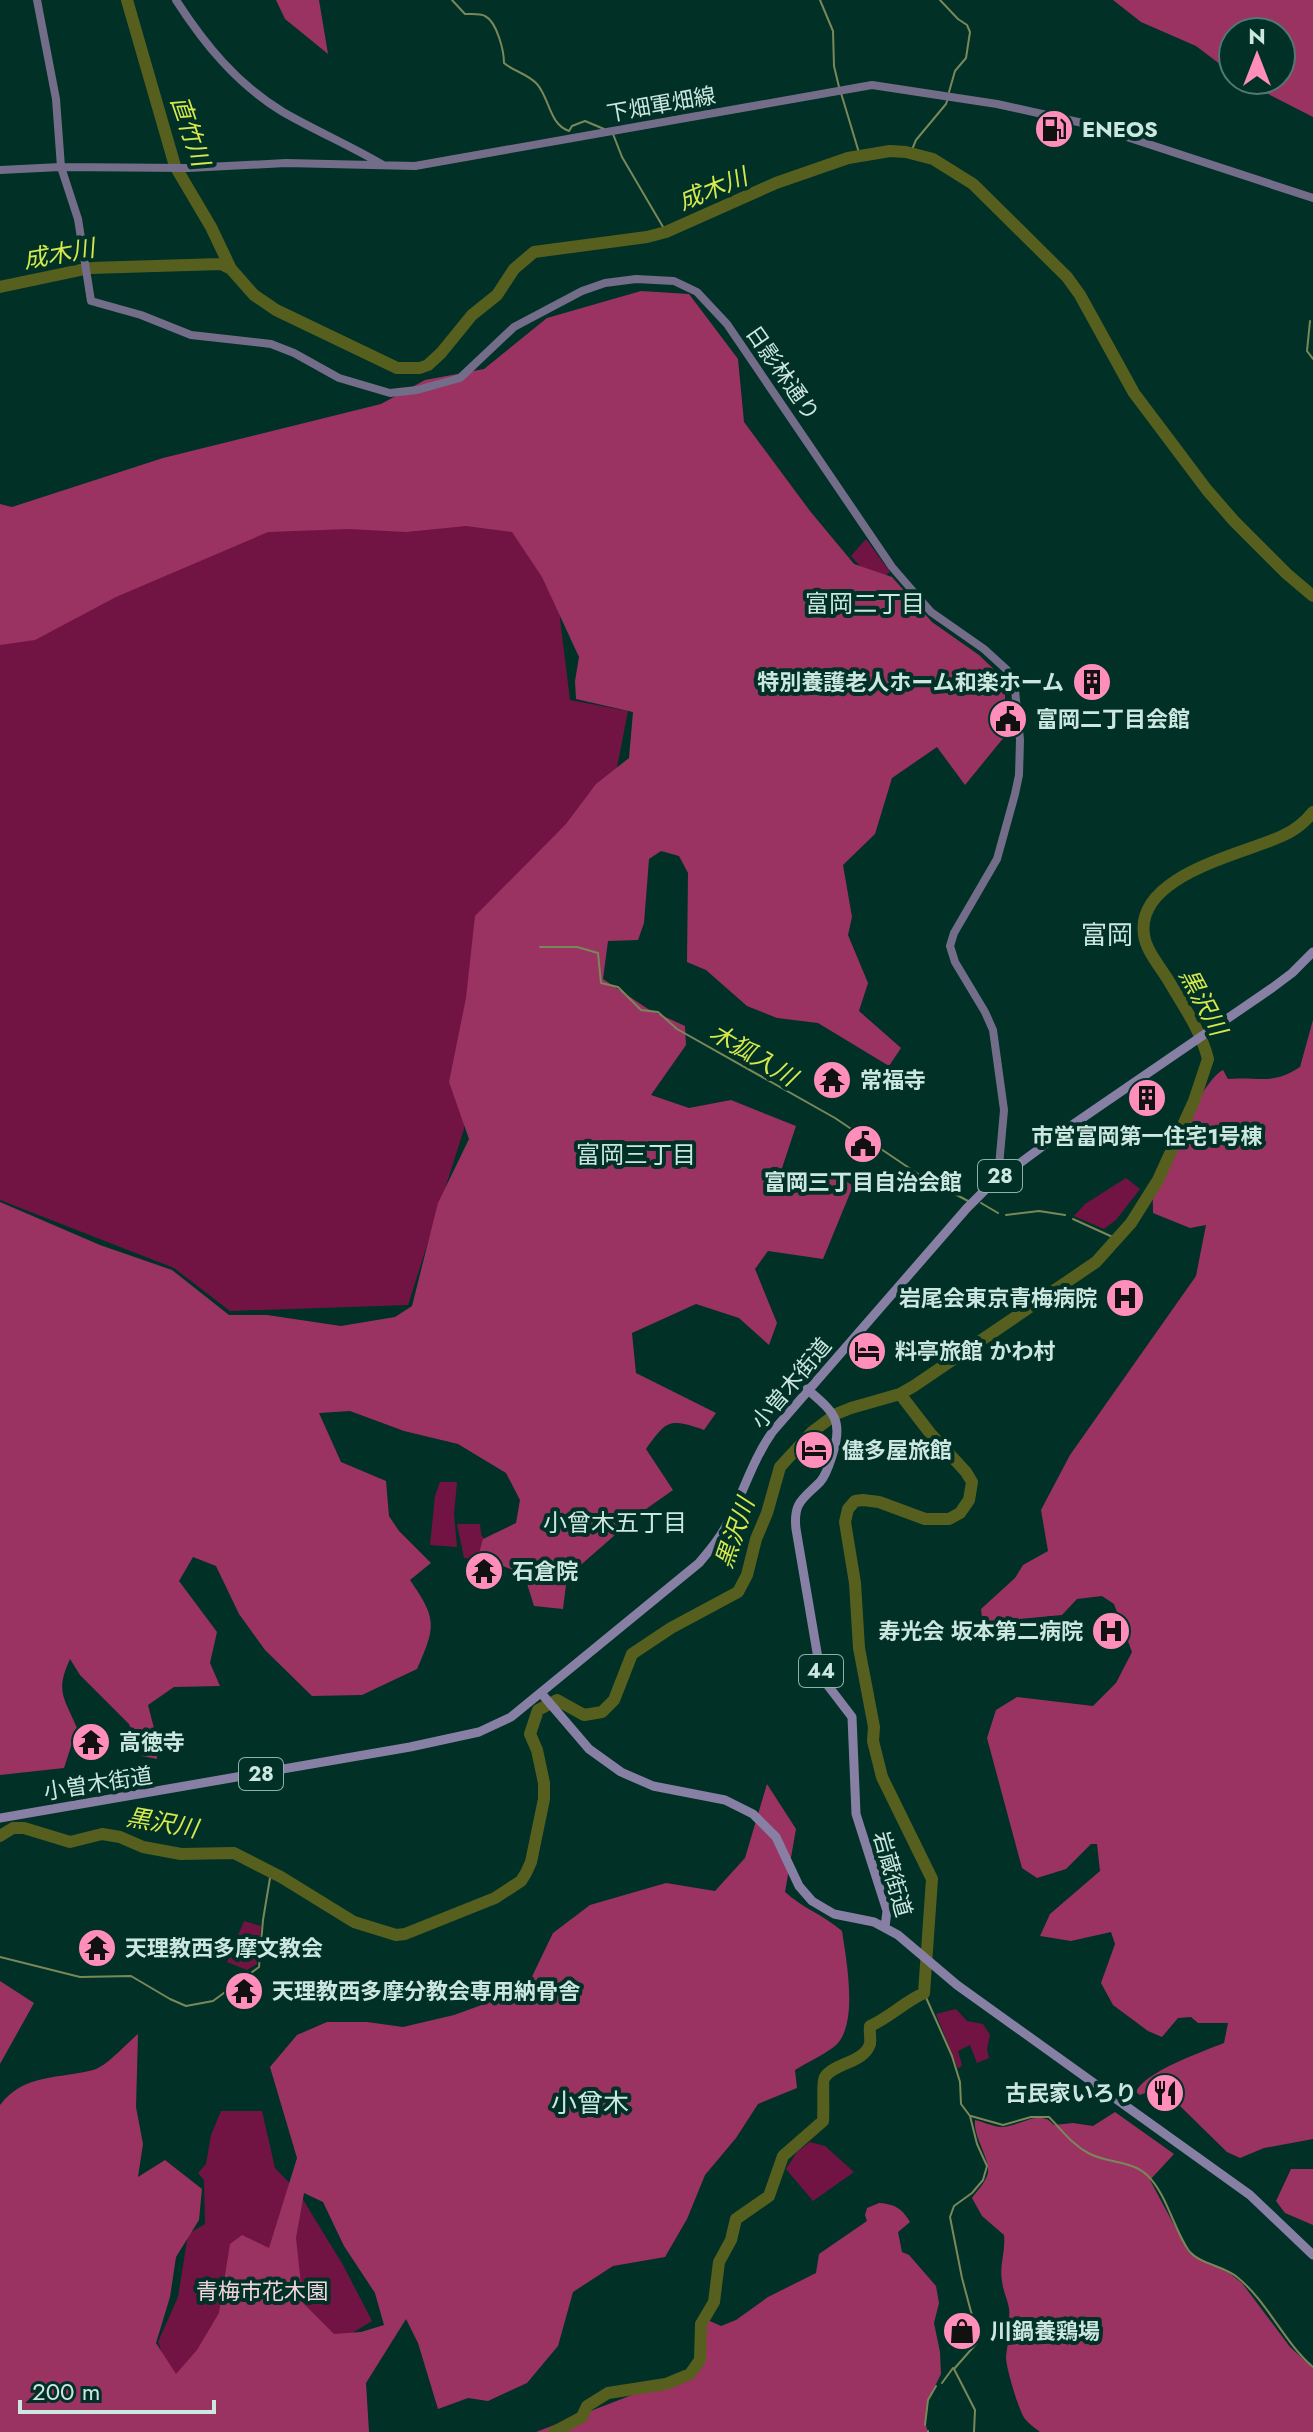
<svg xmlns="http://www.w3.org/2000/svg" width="1313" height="2432" font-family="Jost,'Noto Sans JP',sans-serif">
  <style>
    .green { fill: #721443 }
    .forest { fill: #9b3362; fill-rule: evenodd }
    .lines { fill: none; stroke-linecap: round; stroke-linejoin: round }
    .stream { stroke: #7a8859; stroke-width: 2 }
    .river { stroke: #575f1f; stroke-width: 12 }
    .secondary { stroke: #746d89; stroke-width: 8 }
    .primary { stroke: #8880a4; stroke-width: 9 }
    .labels { text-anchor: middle; stroke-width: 8; stroke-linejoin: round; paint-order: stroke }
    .shield { fill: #013027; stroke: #8eb0a8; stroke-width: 2 }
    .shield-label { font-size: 20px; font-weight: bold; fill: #cbe7df }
    .street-label { font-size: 22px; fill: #cbe7df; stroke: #013027 }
    .poi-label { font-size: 22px; font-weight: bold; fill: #cbe7df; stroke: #013027; text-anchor: start }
    .park-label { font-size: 22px; fill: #f1d4dd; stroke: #013027 }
    .water-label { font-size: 24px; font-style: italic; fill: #d5e84c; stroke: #013027 }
    .neighbourhood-label { font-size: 24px; fill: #cbe7df; stroke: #013027 }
    .quarter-label { font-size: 26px; fill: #cbe7df; stroke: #013027 }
  </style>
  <rect width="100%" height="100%" fill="#013027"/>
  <path class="green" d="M 277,505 L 504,521 L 556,586 L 570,700 L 628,711 L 614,783 L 474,933 L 464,1129 L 408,1305 L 230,1311 L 174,1268 L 0,1200 L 0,621 Z
    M 866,539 L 890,572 L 875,583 L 851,556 Z
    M 1126,1178 L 1140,1189 L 1116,1220 L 1104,1229 L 1074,1216 L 1085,1204 Z
    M 440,1482 L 457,1482 L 454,1514 L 457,1547 L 430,1545 L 435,1496 Z
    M 457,1524 L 480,1524 L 481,1534 L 491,1552 L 473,1559 L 464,1558 Z
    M 244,1921 L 261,1926 L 257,1964 L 247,1970 L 227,1962 Z
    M 956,2009 L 967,2021 L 983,2024 L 990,2035 L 987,2049 L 989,2058 L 977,2063 L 970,2045 L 958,2051 L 962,2065 L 958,2069 L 936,2014 Z
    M 221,2111 L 262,2111 L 275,2168 L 299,2193 L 343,2265 L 372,2321 L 272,2381 L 170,2376 L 158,2342 L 178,2297 L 188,2234 L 205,2224 L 204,2180 L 198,2173 L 206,2164 L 211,2135 Z
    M 810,2142 L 825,2146 L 854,2172 L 813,2201 L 786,2169 L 797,2152 Z"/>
  <path class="forest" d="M 276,0 L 319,0 L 328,54 L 285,19 Z
    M 1113,0 L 1313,0 L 1313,117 L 1241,80 L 1281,80 L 1281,32 L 1233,32 L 1233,74 L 1196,46 L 1141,22 Z
    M 641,291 L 689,294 L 738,359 L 744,422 L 810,511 L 854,564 L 892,577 L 932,622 L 979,655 L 1005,680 L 1005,736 L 965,785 L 937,747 L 892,778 L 875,834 L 843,865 L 852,917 L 848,935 L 868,983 L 859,1011 L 901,1048 L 889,1066 L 818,1023 L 777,1018 L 747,1006 L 706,970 L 687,962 L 688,873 L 679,856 L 661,851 L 649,859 L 644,923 L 638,940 L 608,941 L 603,979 L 648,1009 L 685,1026 L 686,1045 L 651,1095 L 689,1108 L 731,1100 L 796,1126 L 780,1174 L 804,1196 L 831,1170 L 853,1186 L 823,1259 L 768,1251 L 755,1269 L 777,1323 L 769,1345 L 739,1318 L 696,1304 L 632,1333 L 636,1373 L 716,1413 L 704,1430 C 669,1418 667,1420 646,1449 L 673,1490 L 639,1514 L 567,1577 L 563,1609 L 534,1606 L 524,1574 L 478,1557 L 483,1539 L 516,1523 L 520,1500 L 506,1473 L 458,1444 L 404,1431 L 350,1411 L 319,1413 L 341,1462 L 386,1481 L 389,1516 L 399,1531 L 431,1563 L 410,1580 C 437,1619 436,1626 417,1669 L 362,1695 L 312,1696 L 265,1650 L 239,1614 L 216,1566 L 193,1557 L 179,1581 L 217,1632 L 210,1663 L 220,1686 L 174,1687 L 148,1705 L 156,1736 L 157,1759 L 142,1756 L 129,1724 L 80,1675 L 70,1659 C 55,1692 64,1697 77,1728 L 64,1768 L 0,1775 L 0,1202 L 100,1245 L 172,1270 L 229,1315 L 267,1315 L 341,1326 L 395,1317 L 412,1306 L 438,1203 L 469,1139 L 449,1082 L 466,998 L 475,916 L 566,824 L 596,784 L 629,758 L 633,712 L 576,699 L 575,681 L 579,657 L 542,577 L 512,532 L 466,526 L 406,532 L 349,529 L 268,532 L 116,597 L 35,640 L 0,645 L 0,504 L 12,507 L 163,458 L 381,404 L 425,380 L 484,369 L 547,318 Z
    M 1313,1020 L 1313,2139 L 1264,2148 L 1240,2158 L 1227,2152 L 1180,2106 L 1173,2082 L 1140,2095 L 1136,2092 C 1144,2072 1204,2051 1224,2043 L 1228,2023 L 1198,2023 L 1191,2017 L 1178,2018 L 1162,2037 L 1148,2031 L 1113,2005 L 1101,1983 L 1115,1944 L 1111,1932 L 1071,1941 L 1040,1936 L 1050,1914 L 1100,1871 L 1097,1844 L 1091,1844 L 1066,1869 L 1037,1878 L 1022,1868 L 987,1738 L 996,1710 L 1017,1697 L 1093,1706 L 1116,1683 L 1132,1652 L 1114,1604 L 1102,1596 L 1077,1599 L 1062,1615 L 1019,1619 L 1012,1638 L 984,1635 L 981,1609 L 1015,1578 L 1023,1565 L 1048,1551 L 1041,1510 L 1070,1455 L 1196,1276 L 1206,1225 L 1190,1228 L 1153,1213 C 1153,1205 1152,1196 1155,1188 C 1162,1166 1204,1078 1223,1070 L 1228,1079 C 1259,1076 1271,1086 1300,1067 Z
    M 767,1784 L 796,1829 L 785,1892 C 802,1908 824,1915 842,1931 C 846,1958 858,2020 838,2043 C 830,2052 806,2063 795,2070 L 797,2088 L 758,2104 L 736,2138 L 705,2175 L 687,2219 L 665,2257 L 613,2266 L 573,2292 L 558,2346 L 527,2383 L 488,2401 L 468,2398 L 438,2409 L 418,2343 L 406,2319 L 366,2383 L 369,2432 L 0,2432 L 0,2105 C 24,2073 60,2079 93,2070 C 106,2067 127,2043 138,2034 L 136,2107 L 143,2144 L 138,2177 L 165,2160 L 202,2189 L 199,2220 L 176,2257 L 170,2297 L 156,2343 L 176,2374 L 197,2350 L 219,2313 L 230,2244 L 242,2235 L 269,2248 L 297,2158 L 270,2067 L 297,2035 L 327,2022 L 367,2022 L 403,2027 L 454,2015 L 526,1989 L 553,1933 L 590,1905 L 666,1883 L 715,1891 L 745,1858 ZM 304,2193 L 323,2202 L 344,2246 L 375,2293 L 384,2325 L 361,2332 L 334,2334 L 303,2303 L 296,2238 Z
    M 0,1981 L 34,2003 L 0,2064 Z
    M 1115,2112 L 1174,2154 L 1150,2180 L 1189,2253 L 1229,2273 L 1242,2283 L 1290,2347 L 1313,2368 L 1313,2432 L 1040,2432 C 1035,2428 1029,2424 1025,2419 C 1019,2411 1006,2368 1006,2357 C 1007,2345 1011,2336 1005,2326 C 1016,2311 1003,2296 1002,2281 C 999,2265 1006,2251 1004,2235 L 982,2216 L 972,2198 C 977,2191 984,2184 987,2176 C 993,2162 973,2138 975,2120 C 983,2122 992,2126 1000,2127 C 1019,2128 1039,2107 1054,2125 L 1073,2123 L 1093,2126 Z
    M 1291,2169 L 1313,2169 L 1313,2225 L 1285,2213 L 1276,2201 Z
    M 879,2203 C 894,2204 902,2208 910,2222 L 898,2232 L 902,2252 L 909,2255 L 936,2286 L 939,2303 L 934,2323 L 940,2352 L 941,2374 L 928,2400 L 925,2422 L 928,2432 L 536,2432 L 645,2390 L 687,2380 L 697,2373 L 702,2361 L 705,2322 L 710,2321 L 721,2326 L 736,2320 L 768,2297 L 816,2273 L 819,2254 L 867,2221 L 865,2215 L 867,2208 Z"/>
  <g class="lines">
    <path class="stream" d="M 452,0 L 465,14 C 471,14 480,13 485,16 C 497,22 504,51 504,63 C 513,71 528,74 537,84 C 550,99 549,124 569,131 L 572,126 L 585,121 L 604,129
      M 820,0 L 833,31 L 834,66 L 839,87
      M 940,0 L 958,19 L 967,25 L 970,32 L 966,58 L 955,71 L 949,92
      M 841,93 L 860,156
      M 613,134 L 622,157 L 666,232
      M 911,152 L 916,140 L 946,104 L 948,98
      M 1310,321 L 1307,351 L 1313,359
      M 540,947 L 577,947 L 598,953 L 601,983 L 618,987 L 641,1010 L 658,1012 L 677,1029 L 835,1118 L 924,1178 L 938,1180 L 942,1187 L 968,1201
      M 981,1203 L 998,1213
      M 1006,1215 L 1039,1211 L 1065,1215
      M 1073,1219 L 1117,1239
      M 0,1957 L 80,1977 L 131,1976 L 170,1999 L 186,2006 L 213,2001 L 259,1967 L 263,1920 L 271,1872
      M 924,1993 L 952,2056 L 960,2082 L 961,2104 L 970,2116 L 977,2144 L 987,2166 L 983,2180 L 972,2193 L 954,2206 L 950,2217 L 962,2278 L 978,2338 L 976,2344 L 954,2369 L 975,2410 L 974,2432
      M 971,2116 L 1003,2125 L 1031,2117 L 1049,2117 C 1062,2130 1072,2145 1090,2154 C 1108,2163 1132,2161 1147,2175 C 1167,2194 1173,2228 1189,2251 C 1200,2264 1224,2266 1237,2277 C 1267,2301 1283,2341 1313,2367
      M 942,2383 L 953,2368
      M 925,2425 L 928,2400 L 936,2386
      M 928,2431 L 928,2432"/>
    <path class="river" d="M 127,0 L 175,166 L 211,227 L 231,269
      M 0,287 L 90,268 L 221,264 L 231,269 L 254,295 L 276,310 L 397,368 L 420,368 L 428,365 L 441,353 L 472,315 L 497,295 L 514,269 L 534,252 L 647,237 L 666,232 L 776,183 L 848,158 L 890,151 L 906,152 L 933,159 L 973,184 L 1067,277 L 1080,295 L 1134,393 L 1207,490 L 1234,521 L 1287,574 L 1313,596
      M 0,1836 L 13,1828 L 24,1828 L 70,1842 L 102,1834 L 120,1837 L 143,1847 L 181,1854 L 234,1853 L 281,1877 L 354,1922 L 396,1935 L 405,1934 L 495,1898 L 521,1881 L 526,1873 L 531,1862 L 544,1799 L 544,1783 L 537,1750 L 530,1734 L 538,1710 L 557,1700 L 584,1715 L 602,1712 L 614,1700 L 632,1654 L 671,1628 L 738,1592 L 747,1575 L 756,1539 L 767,1513 L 780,1467 L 812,1432 L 836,1414 L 851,1408 L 900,1394 L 914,1386 L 1096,1262 L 1131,1223 L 1158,1180 L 1194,1101 L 1208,1059 C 1201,1030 1182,1004 1167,978 C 1158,964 1146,950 1144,935 C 1135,874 1246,854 1284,835 C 1295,830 1305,822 1313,812
      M 554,2432 L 582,2417 L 587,2406 L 608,2393 L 666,2384 L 690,2374 L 700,2360 L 701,2324 L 714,2302 L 719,2262 L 731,2240 L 736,2219 L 769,2196 L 783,2156 L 823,2121 C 824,2112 822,2080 825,2077 C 834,2063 864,2063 870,2044 C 871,2038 869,2031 870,2026 C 889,2018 904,2002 924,1993 L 932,1879 L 882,1777 L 873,1741 L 874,1727 L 859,1648 L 855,1583 L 845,1522 L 848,1509 L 855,1501 L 863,1500 L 879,1502 L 925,1519 L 949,1519 L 960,1513 L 969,1500 L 972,1482 L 966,1472 L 930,1433 L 900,1394"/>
    <path class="secondary" d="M 37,0 L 56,99 L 61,167 L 78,219 L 91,301 L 141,315 L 191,335 L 271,344 L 294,353 L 339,378 L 390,393 L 417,390 L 460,378 L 514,327 L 582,291 L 605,283 L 636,279 L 674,281 L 697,292 L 727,324 L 892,567 L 931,612 L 984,649 L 1007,670 L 1014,680 L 1020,740 L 1019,775 L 1015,794 L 997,859 L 954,933 L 950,946 L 955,962 L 985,1012 L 993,1030 L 1004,1110 L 999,1166 L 1003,1175
      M 176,0 C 205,45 237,84 283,112 C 316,131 351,146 383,165
      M 0,170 L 61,167 L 188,168 L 286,163 L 415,166 L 872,85 L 997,104 L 1087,124 L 1313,198"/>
    <path class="primary" d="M 807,1389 C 832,1411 844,1418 833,1453 C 830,1462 827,1474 820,1482 C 803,1499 793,1502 796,1529 L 820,1670 L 826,1683 L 852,1717 L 856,1814 L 887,1911 L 885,1927
      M 541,1693 L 589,1749 L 621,1772 L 653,1786 L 725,1800 L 753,1814 L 776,1837 L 799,1886 L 812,1901 L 834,1914 L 874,1922 L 898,1935 L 957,1985 L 1250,2195 L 1313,2255
      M 0,1818 L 410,1747 L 479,1732 L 511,1717 L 699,1563 C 710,1550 721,1537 728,1522 C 744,1491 753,1459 773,1431 L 967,1208 L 989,1186 L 1062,1132 L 1272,988 L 1292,973 L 1313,952"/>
  </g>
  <defs>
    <g id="fuel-disc" transform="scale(2)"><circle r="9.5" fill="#ff8eba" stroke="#013027"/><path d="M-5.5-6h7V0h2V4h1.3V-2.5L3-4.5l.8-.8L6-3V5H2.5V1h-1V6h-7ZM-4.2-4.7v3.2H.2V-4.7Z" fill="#111"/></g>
    <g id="building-disc" transform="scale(2)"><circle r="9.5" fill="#ff8eba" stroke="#013027"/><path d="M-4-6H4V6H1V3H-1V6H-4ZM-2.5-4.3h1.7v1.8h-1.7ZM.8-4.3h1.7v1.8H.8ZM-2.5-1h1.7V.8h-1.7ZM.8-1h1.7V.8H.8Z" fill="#111"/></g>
    <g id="civic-disc" transform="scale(2)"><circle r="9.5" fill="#ff8eba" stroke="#013027"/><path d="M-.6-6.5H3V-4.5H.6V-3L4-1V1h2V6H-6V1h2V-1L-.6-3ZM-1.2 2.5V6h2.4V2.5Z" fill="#111"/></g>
    <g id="temple-disc" transform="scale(2)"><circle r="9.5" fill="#ff8eba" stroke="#013027"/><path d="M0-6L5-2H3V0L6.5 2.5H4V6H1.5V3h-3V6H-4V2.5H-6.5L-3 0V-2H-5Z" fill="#111"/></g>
    <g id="hospital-disc" transform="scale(2)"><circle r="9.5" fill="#ff8eba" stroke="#013027"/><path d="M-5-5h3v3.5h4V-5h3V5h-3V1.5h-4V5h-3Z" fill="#111"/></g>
    <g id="hotel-disc" transform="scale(2)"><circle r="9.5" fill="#ff8eba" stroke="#013027"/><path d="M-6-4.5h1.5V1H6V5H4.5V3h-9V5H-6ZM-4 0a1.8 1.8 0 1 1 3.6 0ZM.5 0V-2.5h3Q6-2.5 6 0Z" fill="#111"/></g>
    <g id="restaurant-disc" transform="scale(2)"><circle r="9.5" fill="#ff8eba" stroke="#013027"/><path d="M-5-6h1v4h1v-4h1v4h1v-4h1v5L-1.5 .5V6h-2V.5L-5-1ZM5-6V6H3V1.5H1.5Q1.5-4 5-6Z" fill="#111"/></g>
    <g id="shop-disc" transform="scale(2)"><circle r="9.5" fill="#ff8eba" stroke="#013027"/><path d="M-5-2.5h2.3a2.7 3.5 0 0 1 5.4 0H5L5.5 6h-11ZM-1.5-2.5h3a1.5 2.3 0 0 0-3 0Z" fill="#111"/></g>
  </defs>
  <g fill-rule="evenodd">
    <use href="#fuel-disc" x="1054" y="129"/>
    <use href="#building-disc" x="1092" y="682"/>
    <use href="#civic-disc" x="1008" y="719"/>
    <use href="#temple-disc" x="832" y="1080"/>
    <use href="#building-disc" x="1147" y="1098"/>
    <use href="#civic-disc" x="863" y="1144"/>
    <use href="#hospital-disc" x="1125" y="1298"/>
    <use href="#hotel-disc" x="867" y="1351"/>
    <use href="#hotel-disc" x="814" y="1450"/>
    <use href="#temple-disc" x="484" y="1571"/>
    <use href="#hospital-disc" x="1111" y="1631"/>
    <use href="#temple-disc" x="91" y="1742"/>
    <use href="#temple-disc" x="97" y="1948"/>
    <use href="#temple-disc" x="244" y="1991"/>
    <use href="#restaurant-disc" x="1165" y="2093"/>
    <use href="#shop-disc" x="962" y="2331"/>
  </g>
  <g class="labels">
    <g class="shield">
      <rect x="978" y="1160" width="44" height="32" rx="6"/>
      <rect x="799" y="1655" width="44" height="32" rx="6"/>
      <rect x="239" y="1758" width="44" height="32" rx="6"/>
    </g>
    <g class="shield-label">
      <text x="1000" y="1183">28</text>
      <text x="821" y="1678">44</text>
      <text x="261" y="1781">28</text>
    </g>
    <g class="street-label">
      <text transform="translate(661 104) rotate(-10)" y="8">下畑軍畑線</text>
      <text transform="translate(783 373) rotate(55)" y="8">日影林通り</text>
      <text transform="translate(791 1383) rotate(-50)" y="8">小曽木街道</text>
      <text transform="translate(98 1783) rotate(-9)" y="8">小曽木街道</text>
      <text transform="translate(893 1874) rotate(74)" y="8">岩蔵街道</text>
    </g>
    <g class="poi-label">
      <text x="1082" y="137">ENEOS</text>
      <text x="1064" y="690" text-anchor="end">特別養護老人ホーム和楽ホーム</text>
      <text x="1036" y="727">富岡二丁目会館</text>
      <text x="860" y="1088">常福寺</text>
      <text x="1147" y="1144" text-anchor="middle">市営富岡第一住宅1号棟</text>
      <text x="863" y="1190" text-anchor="middle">富岡三丁目自治会館</text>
      <text x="1097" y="1306" text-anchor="end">岩尾会東京青梅病院</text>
      <text x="895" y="1359">料亭旅館 かわ村</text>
      <text x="842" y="1458">儘多屋旅館</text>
      <text x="512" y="1579">石倉院</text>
      <text x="1083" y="1639" text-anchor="end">寿光会 坂本第二病院</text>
      <text x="119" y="1750">高徳寺</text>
      <text x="125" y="1956">天理教西多摩文教会</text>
      <text x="272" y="1999">天理教西多摩分教会専用納骨舎</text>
      <text x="1137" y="2101" text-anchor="end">古民家いろり</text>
      <text x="990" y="2339">川鍋養鶏場</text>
    </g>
    <g class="park-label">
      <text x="262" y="2299">青梅市花木園</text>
    </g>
    <g class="water-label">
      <text transform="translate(190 131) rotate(71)" y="8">直竹川</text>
      <text transform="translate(713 189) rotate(-22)" y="8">成木川</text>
      <text transform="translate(59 254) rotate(-10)" y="8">成木川</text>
      <text transform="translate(1203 1002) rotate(62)" y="8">黒沢川</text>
      <text transform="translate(753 1055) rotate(31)" y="8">木狐入川</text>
      <text transform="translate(735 1533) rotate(-71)" y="8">黒沢川</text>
      <text transform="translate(162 1823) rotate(10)" y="8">黒沢川</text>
    </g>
    <g class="neighbourhood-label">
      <text x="865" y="612">富岡二丁目</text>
      <text x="636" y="1163">富岡三丁目</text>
      <text x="615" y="1531">小曾木五丁目</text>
    </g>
    <g class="quarter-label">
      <text x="1107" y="944">富岡</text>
      <text x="590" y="2112">小曾木</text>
    </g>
  </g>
  <g transform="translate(1257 56)"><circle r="38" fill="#013027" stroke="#527971" stroke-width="2"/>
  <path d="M0-6L14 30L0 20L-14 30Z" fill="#ff8eba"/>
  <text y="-12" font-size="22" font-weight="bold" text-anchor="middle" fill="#cbe7df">N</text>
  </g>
  <path d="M20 2400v12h194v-12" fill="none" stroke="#cbe7df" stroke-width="4"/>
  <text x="32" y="2400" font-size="24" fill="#cbe7df" stroke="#013027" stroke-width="6" paint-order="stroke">200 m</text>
</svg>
